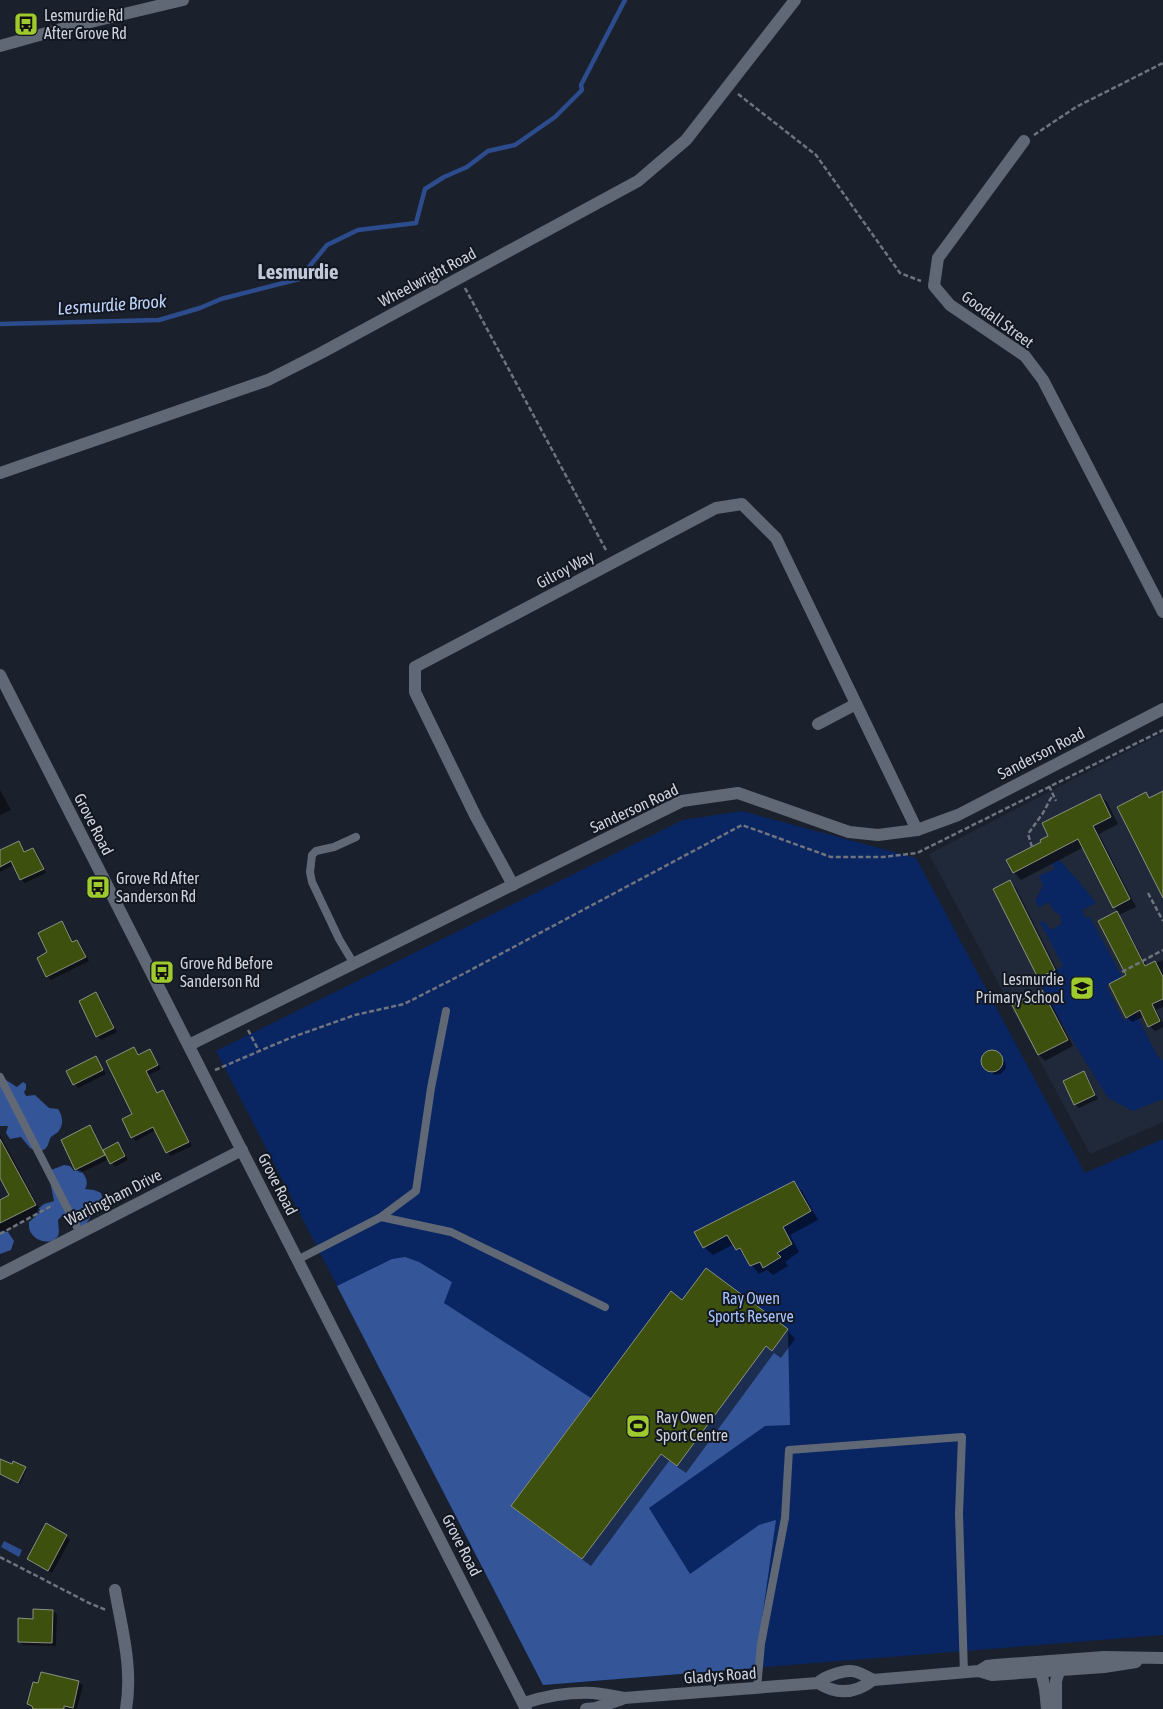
<svg xmlns="http://www.w3.org/2000/svg" width="1163" height="1709" font-family="'Asap Condensed',sans-serif">
  <style>
    .built { fill: #20293a }
    .green { fill: #092562 }
    .forest { fill: #345597 }
    .water { fill: #2c4c8e }
    .shadow { fill: #0007 }
    .lines { fill: none; stroke-linecap: round; stroke-linejoin: round }
    .stream { stroke: #2c4c8e; stroke-width: 4.5 }
    .building { fill: #3e500d; stroke: #8b9181 }
    .path { stroke: #6f747e; stroke-width: 2.5; stroke-dasharray: 5 2.5; stroke-linecap: butt }
    .lane { stroke: #606876; stroke-width: 8 }
    .street { stroke: #606876; stroke-width: 12 }
    .secondary { stroke: #606876; stroke-width: 12 }
    .labels { text-anchor: middle; stroke-width: 4; stroke-linejoin: round; paint-order: stroke }
    .poi-label { font-size: 16px; fill: #ced2da; stroke: #121722; text-anchor: start }
    .street-label { font-size: 16px; fill: #ced2da; stroke: #121722 }
    .park-label { font-size: 16px; fill: #a6c4fd; stroke: #121722 }
    .water-label { font-size: 18px; font-style: italic; fill: #bdd2f8; stroke: #121722 }
    .district-label { font-size: 21px; font-weight: bold; fill: #c1c9d9; stroke: #121722 }
  </style>
  <rect width="100%" height="100%" fill="#1b212c"/>
  <path class="built" d="M 1163,733 L 1163,1122 L 1090,1154 L 929,854 Z"/>
  <path class="green" d="M 742,811 L 916,858 L 1085,1173 L 1163,1139 L 1163,1635 L 543,1685 L 216,1051 L 683,820 Z
    M 1059,860 L 1076,878 L 1096,903 L 1082,910 L 1086,918 L 1090,917 L 1122,977 L 1106,986 L 1124,1021 L 1136,1014 L 1157,1055 L 1163,1061 L 1163,1099 L 1133,1111 L 1108,1098 L 1055,1012 L 1038,979 L 1063,966 L 1040,922 L 1043,921 L 1052,930 L 1062,923 L 1060,915 L 1055,912 L 1048,902 L 1039,908 L 1035,901 L 1043,886 L 1039,876 L 1055,869 L 1052,864 Z"/>
  <path class="forest" d="M 6,1080 L 17,1087 L 23,1082 L 26,1084 L 26,1089 L 24,1092 L 26,1096 L 35,1095 L 49,1108 L 58,1109 C 63,1116 64,1125 58,1132 C 56,1134 53,1135 51,1137 C 47,1144 50,1148 39,1152 L 30,1148 L 21,1137 L 10,1139 L 6,1133 L 8,1126 L 0,1126 L 0,1083 Z
    M 64,1165 L 70,1166 L 74,1171 L 80,1170 C 86,1176 89,1182 85,1189 L 94,1190 L 101,1193 L 104,1203 C 101,1208 95,1209 92,1213 C 90,1216 90,1219 88,1221 C 81,1232 71,1222 65,1216 L 62,1216 L 58,1220 C 58,1225 60,1232 58,1236 C 52,1245 37,1242 32,1234 C 29,1231 29,1227 29,1222 L 36,1216 L 38,1209 L 44,1204 L 54,1201 L 50,1181 L 51,1170 Z
    M 0,1231 L 8,1232 L 14,1241 L 11,1250 L 0,1254 Z
    M 405,1257 L 419,1262 L 452,1282 L 444,1303 L 591,1398 L 511,1506 L 582,1559 L 661,1454 L 766,1346 L 772,1351 L 788,1329 L 790,1425 L 765,1426 L 649,1508 L 690,1574 L 759,1525 L 776,1520 L 755,1668 L 543,1685 L 337,1286 L 392,1259 Z"/>
  <path class="water" d="M 4,1541 L 22,1550 L 19,1557 L 1,1547 Z"/>
  <path class="shadow" d="M 0,790 L 11,810 L 0,815 Z
    M 1100,795 L 1107,802 L 1118,824 L 1099,834 L 1136,907 L 1119,915 L 1147,966 L 1163,960 L 1163,1007 L 1156,1010 L 1163,1023 L 1163,1027 L 1155,1031 L 1150,1026 L 1145,1016 L 1132,1022 L 1127,1017 L 1127,976 L 1099,921 L 1118,912 L 1114,907 L 1084,847 L 1021,880 L 1014,872 L 1042,843 Z
    M 19,842 L 26,853 L 33,849 L 37,853 L 46,873 L 25,883 L 21,880 L 14,865 L 0,872 L 0,852 Z
    M 1010,882 L 1016,888 L 1060,976 L 1045,984 L 1039,978 L 994,889 Z
    M 62,923 L 66,927 L 74,943 L 77,941 L 81,945 L 89,961 L 51,980 L 47,976 L 49,953 Z
    M 1042,991 L 1048,997 L 1073,1046 L 1045,1061 L 1039,1055 Z
    M 96,994 L 100,997 L 117,1032 L 101,1040 L 97,1036 Z
    M 134,1049 L 140,1056 L 150,1051 L 153,1055 L 161,1069 L 149,1075 L 158,1094 L 163,1091 L 167,1095 L 192,1146 L 171,1156 L 167,1152 L 156,1130 L 136,1141 L 132,1137 L 134,1114 Z
    M 990,1052 L 995,1052 L 1005,1061 L 1006,1068 L 1001,1074 L 994,1075 L 985,1067 L 983,1063 L 986,1054 Z
    M 95,1057 L 99,1061 L 106,1074 L 78,1088 L 68,1072 Z
    M 1084,1073 L 1088,1077 L 1098,1099 L 1079,1108 L 1075,1104 Z
    M 90,1127 L 94,1130 L 104,1151 L 118,1143 L 122,1147 L 128,1160 L 115,1167 L 109,1159 L 80,1173 L 76,1169 Z
    M 0,1135 L 41,1212 L 0,1233 L 0,1201 L 11,1196 L 0,1176 Z
    M 793,1183 L 802,1191 L 818,1220 L 790,1235 L 799,1252 L 785,1262 L 788,1266 L 773,1275 L 767,1270 L 759,1274 L 734,1244 L 713,1255 L 704,1247 Z
    M 682,1302 L 787,1330 L 795,1339 L 781,1358 L 774,1353 L 686,1473 L 669,1461 L 591,1566 L 521,1514 L 513,1506 Z
    M 0,1465 L 25,1468 L 27,1469 L 20,1484 L 0,1474 Z
    M 66,1536 L 70,1540 L 52,1573 L 32,1563 L 28,1559 Z
    M 53,1611 L 57,1615 L 56,1646 L 23,1645 L 19,1641 L 34,1620 Z
    M 42,1673 L 79,1682 L 83,1686 L 77,1709 L 34,1709 L 29,1704 L 39,1684 Z"/>
  <g class="lines">
    <path class="stream" d="M 0,324 L 159,320 L 200,308 L 221,299 L 299,279 L 327,245 L 358,230 L 416,223 L 425,189 L 444,177 L 467,167 L 488,151 L 515,145 L 555,117 L 582,90 L 581,85 L 625,0"/>
  </g>
  <path class="building" d="M 1163,791 L 1163,898 L 1117,807 L 1146,792 L 1149,798 Z
    M 1100,794 L 1111,817 L 1093,826 L 1130,899 L 1113,908 L 1078,839 L 1013,873 L 1006,860 L 1041,842 L 1040,840 L 1048,836 L 1042,823 Z
    M 19,841 L 24,852 L 33,848 L 44,869 L 20,880 L 11,861 L 0,867 L 0,850 Z
    M 1010,880 L 1055,970 L 1038,978 L 993,889 Z
    M 1117,911 L 1145,966 L 1155,961 L 1163,977 L 1163,999 L 1152,1004 L 1160,1021 L 1148,1027 L 1140,1010 L 1126,1018 L 1109,984 L 1126,975 L 1098,921 Z
    M 62,921 L 72,942 L 77,940 L 86,957 L 46,977 L 37,958 L 47,952 L 38,933 Z
    M 1042,990 L 1068,1040 L 1038,1055 L 1012,1005 Z
    M 96,992 L 114,1028 L 96,1037 L 79,1001 Z
    M 134,1047 L 138,1055 L 150,1049 L 158,1065 L 146,1071 L 157,1093 L 163,1090 L 189,1142 L 166,1153 L 153,1127 L 131,1138 L 122,1119 L 132,1114 L 106,1061 Z
    M981 1061a11 11 0 1 1 22 0a11 11 0 1 1-22 0Z
    M 96,1056 L 103,1070 L 73,1085 L 66,1071 Z
    M 1084,1071 L 1095,1095 L 1074,1105 L 1063,1081 Z
    M 90,1125 L 105,1155 L 75,1170 L 61,1140 Z
    M 0,1139 L 36,1205 L 0,1223 L 0,1200 L 9,1195 L 0,1178 Z
    M 118,1142 L 125,1156 L 110,1164 L 103,1150 Z
    M 794,1181 L 811,1211 L 783,1227 L 792,1244 L 777,1253 L 781,1257 L 763,1268 L 760,1262 L 750,1266 L 740,1248 L 736,1250 L 727,1235 L 703,1248 L 694,1232 Z
    M 706,1268 L 788,1329 L 772,1351 L 766,1346 L 677,1466 L 661,1454 L 582,1559 L 511,1506 L 671,1291 L 682,1300 Z
    M 0,1459 L 12,1464 L 13,1461 L 26,1467 L 18,1483 L 0,1474 Z
    M 46,1523 L 67,1535 L 48,1571 L 27,1559 Z
    M 33,1609 L 53,1610 L 52,1643 L 18,1642 L 18,1618 L 33,1619 Z
    M 41,1672 L 79,1681 L 73,1708 L 64,1706 L 64,1709 L 33,1709 L 32,1706 L 27,1704 L 33,1682 L 38,1683 Z"/>
  <g class="lines">
    <path class="path" d="M 738,94 L 816,155 L 900,273 L 921,281
      M 1034,135 L 1076,107 L 1163,63
      M 465,288 L 607,552
      M 1049,786 L 1056,801
      M 1032,847 L 1028,834 L 1043,813 L 1053,794
      M 1148,893 L 1163,921
      M 1122,972 L 1163,950
      M 248,1030 L 259,1051
      M 215,1070 L 290,1038 L 355,1015 L 404,1004 L 465,973 L 742,825 L 831,857 L 883,857 L 917,853 L 1163,730
      M 0,1234 L 53,1205
      M 0,1557 L 89,1603 L 106,1610"/>
    <path class="lane" d="M 354,964 L 339,939 L 312,882 L 310,872 L 312,855 L 316,851 L 334,847 L 356,837
      M 0,1077 L 80,1233
      M 381,1217 L 416,1191 L 431,1088 L 446,1011
      M 299,1259 L 381,1217 L 451,1232 L 605,1307
      M 757,1688 L 761,1644 L 785,1518 L 789,1450 L 962,1437 L 959,1514 L 964,1673"/>
    <path class="street" d="M 1024,141 L 938,258 L 934,286 L 950,305 L 1025,356 L 1043,380 L 1163,612
      M 0,473 L 268,380 L 321,353 L 638,181 L 686,140 L 795,0
      M 818,724 L 856,704
      M 513,885 L 476,817 L 415,692 L 415,667 L 716,508 L 742,504 L 776,538 L 917,830
      M 0,1274 L 242,1150
      M 115,1590 C 122,1630 133,1668 126,1709
      M 1039,1663 L 1045,1689 L 1047,1709
      M 1056,1709 L 1056,1681 L 1059,1671 L 1059,1661"/>
    <path class="secondary" d="M 0,46 L 61,29 L 183,0
      M 0,675 L 526,1709
      M 189,1045 L 682,801 L 738,793 L 849,832 L 878,835 L 917,830 L 958,815 L 1163,709
      M 979,1671 L 992,1675 L 1104,1667 L 1136,1662
      M 818,1683 C 837,1695 855,1694 873,1680 L 979,1671 L 987,1666 L 995,1665 L 1104,1657 L 1163,1658
      M 524,1703 C 546,1696 570,1692 593,1693 C 604,1694 614,1696 624,1698 L 818,1683 C 822,1679 826,1677 832,1675 C 850,1668 856,1670 873,1680
      M 586,1709 L 596,1708 L 622,1699"/>
  </g>
  <defs>
    <g id="bus-square" transform="scale(1.25)"><rect x="-9" y="-9" width="18" height="18" rx="4" fill="#9fca2d" stroke="#121722"/><path d="M-5-6H5V4H4V6H2V4H-2V6H-4V4H-5ZM-3.5-4V0h7V-4ZM-3.5 1.2v1.5H-2V1.2ZM2 1.2v1.5H3.5V1.2Z" fill="#111"/></g>
    <g id="school-square" transform="scale(1.25)"><rect x="-9" y="-9" width="18" height="18" rx="4" fill="#9fca2d" stroke="#121722"/><path d="M0-5L7-2L0 1L-7-2ZM-4 1L0 2.5L4 1V4Q0 6-4 4Z" fill="#111"/></g>
    <g id="stadium-square" transform="scale(1.25)"><rect x="-9" y="-9" width="18" height="18" rx="4" fill="#9fca2d" stroke="#121722"/><path d="M0-5a6.5 5 0 1 0 0 10a6.5 5 0 1 0 0-10ZM-3.5-1.8h7v3.6h-7Z" fill="#111"/></g>
  </defs>
  <g fill-rule="evenodd">
    <use href="#bus-square" x="26" y="24"/>
    <use href="#bus-square" x="98" y="887"/>
    <use href="#bus-square" x="162" y="972"/>
    <use href="#school-square" x="1082" y="988"/>
    <use href="#stadium-square" x="638" y="1426"/>
  </g>
  <g class="labels">
    <g class="poi-label">
      <text x="44" y="21">Lesmurdie Rd<tspan x="44" dy="18">After Grove Rd</tspan></text>
      <text x="116" y="884">Grove Rd After<tspan x="116" dy="18">Sanderson Rd</tspan></text>
      <text x="180" y="969">Grove Rd Before<tspan x="180" dy="18">Sanderson Rd</tspan></text>
      <text x="1064" y="985" text-anchor="end">Lesmurdie<tspan x="1064" dy="18">Primary School</tspan></text>
      <text x="656" y="1423">Ray Owen<tspan x="656" dy="18">Sport Centre</tspan></text>
    </g>
    <g class="street-label">
      <text transform="translate(427 277) rotate(-28)" y="6">Wheelwright Road</text>
      <text transform="translate(998 319) rotate(36)" y="6">Goodall Street</text>
      <text transform="translate(565 569) rotate(-28)" y="6">Gilroy Way</text>
      <text transform="translate(1041 753) rotate(-27)" y="6">Sanderson Road</text>
      <text transform="translate(634 808) rotate(-25)" y="6">Sanderson Road</text>
      <text transform="translate(94 824) rotate(63)" y="6">Grove Road</text>
      <text transform="translate(278 1184) rotate(63)" y="6">Grove Road</text>
      <text transform="translate(113 1197) rotate(-27)" y="6">Warlingham Drive</text>
      <text transform="translate(462 1545) rotate(63)" y="6">Grove Road</text>
      <text transform="translate(720 1675) rotate(-4)" y="6">Gladys Road</text>
    </g>
    <g class="park-label">
      <text x="751" y="1304">Ray Owen<tspan x="751" dy="18">Sports Reserve</tspan></text>
    </g>
    <g class="water-label">
      <text transform="translate(112 305) rotate(-4)" y="6">Lesmurdie Brook</text>
    </g>
    <g class="district-label">
      <text x="298" y="279">Lesmurdie</text>
    </g>
  </g>
</svg>
